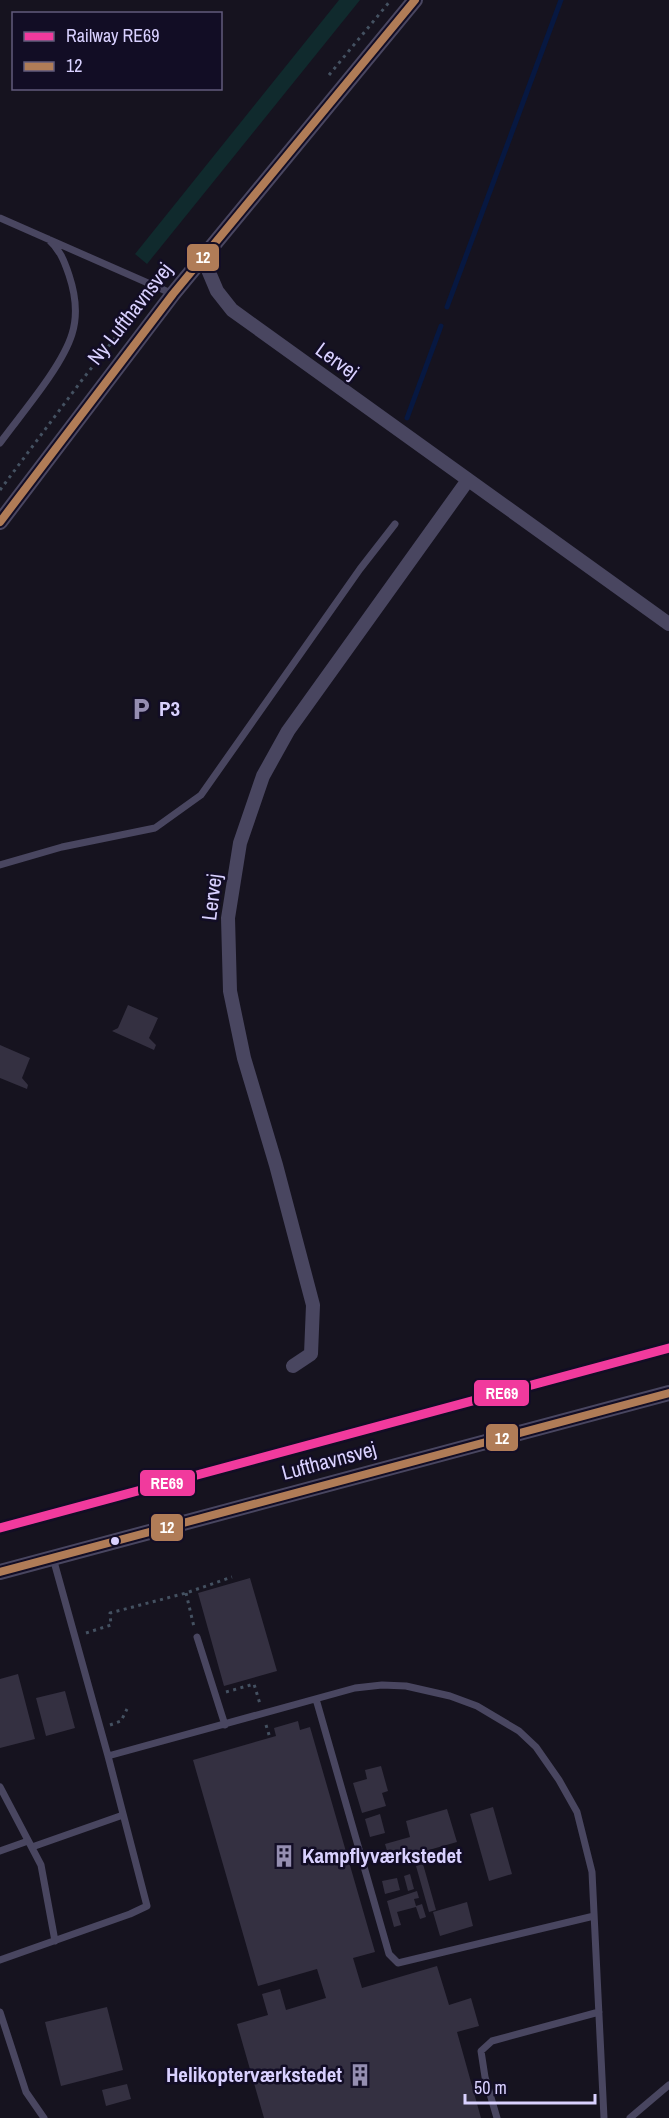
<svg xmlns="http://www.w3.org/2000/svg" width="669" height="2118" font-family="'Archivo Narrow',sans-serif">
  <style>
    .green { fill: #102a2d }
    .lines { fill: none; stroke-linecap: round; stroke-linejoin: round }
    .stream { stroke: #071841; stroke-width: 5 }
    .building { fill: #343041 }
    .path { stroke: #445161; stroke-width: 3; stroke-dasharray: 3 4.5; stroke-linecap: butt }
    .service { stroke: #494660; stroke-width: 7 }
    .minor { stroke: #494660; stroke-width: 14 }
    .tertiary { stroke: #494660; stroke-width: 16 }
    .bus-1-casing { stroke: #120d25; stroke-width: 12 }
    .bus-1 { stroke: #b07c57; stroke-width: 8 }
    .rail-1-casing { stroke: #120d25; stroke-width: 14 }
    .rail-1 { stroke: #f13a9d; stroke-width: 9 }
    .bus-dot { fill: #d9d1ff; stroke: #120d25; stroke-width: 2 }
    .labels { text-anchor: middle; stroke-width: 5; stroke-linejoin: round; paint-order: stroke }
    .street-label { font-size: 21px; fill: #d9d1ff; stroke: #120d25 }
    .poi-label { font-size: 21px; font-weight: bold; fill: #d9d1ff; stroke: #120d25; text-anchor: start }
    .line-badge { stroke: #120d25; stroke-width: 2 }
    .badge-label { font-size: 16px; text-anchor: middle; font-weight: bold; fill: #fff }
  </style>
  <rect width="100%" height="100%" fill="#16131f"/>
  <path class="green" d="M 339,0 L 360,0 L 147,264 L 135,254 Z"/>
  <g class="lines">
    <path class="stream" d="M 447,307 L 561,0
      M 407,418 L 441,326"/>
  </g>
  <path class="building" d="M 128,1005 L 158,1018 L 149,1038 L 156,1045 L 154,1050 L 112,1031 L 118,1028 Z
    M 0,1045 L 30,1058 L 22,1078 L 28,1085 L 27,1089 L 0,1078 Z
    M 369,1450 L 370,1457 L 363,1459 L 361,1452 Z
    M 250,1578 L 277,1671 L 224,1686 L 198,1593 Z
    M 18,1674 L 35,1739 L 0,1748 L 0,1679 Z
    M 65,1691 L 75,1728 L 46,1736 L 36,1698 Z
    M 298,1721 L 300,1730 L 310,1727 L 375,1952 L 353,1958 L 362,1988 L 437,1966 L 449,2005 L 471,1998 L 479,2026 L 457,2032 L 481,2118 L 264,2118 L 237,2024 L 268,2015 L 262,1994 L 280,1989 L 286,2010 L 326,1998 L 317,1969 L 258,1986 L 193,1760 L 276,1736 L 274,1728 Z
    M 381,1766 L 388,1791 L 382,1793 L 386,1806 L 362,1813 L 353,1783 L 367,1779 L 365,1770 Z
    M 493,1807 L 512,1874 L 489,1881 L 470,1814 Z
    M 447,1809 L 457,1842 L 390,1861 L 385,1844 L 410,1837 L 406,1821 Z
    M 380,1814 L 385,1833 L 370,1837 L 365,1819 Z
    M 423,1864 L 436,1910 L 429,1912 L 416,1866 Z
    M 410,1874 L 414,1889 L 408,1891 L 404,1876 Z
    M 397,1878 L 400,1890 L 385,1894 L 382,1881 Z
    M 417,1891 L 419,1898 L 414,1899 L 416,1906 L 422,1904 L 426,1917 L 420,1919 L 416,1907 L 397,1912 L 401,1925 L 394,1927 L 387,1901 Z
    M 467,1902 L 473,1926 L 440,1936 L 433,1912 Z
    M 107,2007 L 123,2070 L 61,2086 L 45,2022 Z
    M 127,2084 L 131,2099 L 106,2106 L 102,2090 Z"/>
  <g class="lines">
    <path class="path" d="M 329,75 L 391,0
      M 0,490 L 82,380 L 148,296
      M 186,1593 L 194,1627
      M 86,1633 L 111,1625 L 110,1613 L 186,1593 L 232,1577
      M 226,1692 L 254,1684 L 260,1704
      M 110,1725 L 121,1721 L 127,1709
      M 266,1725 L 270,1738"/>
    <path class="service" d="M 0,218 L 173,294
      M 0,443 C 21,414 62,367 72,334 C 78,315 75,293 69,275 C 64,260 60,250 48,239
      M 0,865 L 62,847 L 155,828 L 201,795 L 360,569 L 395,524
      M 53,1558 L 108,1756 L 355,1688 L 382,1685 L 406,1686 L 450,1696 L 477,1706 L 519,1731 L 536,1747 L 559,1780 L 577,1812 L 592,1872 L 604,2118
      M 197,1637 L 225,1725
      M 316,1699 L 389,1954 L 398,1963 L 594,1916
      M 0,1787 L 41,1865 L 55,1941
      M 32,1847 L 123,1815
      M 0,1851 L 28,1841
      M 0,1960 L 130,1914 L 147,1906 L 108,1756
      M 0,2012 L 26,2092 L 44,2118
      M 497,2118 L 485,2077 L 481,2051 L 492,2041 L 599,2012
      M 630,2118 L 669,2085"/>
    <path class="minor" d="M 203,258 L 217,291 L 232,310 L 669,624
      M 293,1366 L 311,1354 L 313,1305 L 276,1165 L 244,1058 L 230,991 L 228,918 L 240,843 L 263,776 L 288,731 L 468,480"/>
    <path class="tertiary" d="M 0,522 L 173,294 L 415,0
      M 0,1572 L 669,1393"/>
    <g class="bus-1-casing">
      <path id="bus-1" d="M 0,522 L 173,294 L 415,0
        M 0,1572 L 669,1393"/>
    </g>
    <use href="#bus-1" class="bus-1"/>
    <g class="rail-1-casing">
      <path id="rail-1" d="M 0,1528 L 669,1348"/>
    </g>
    <use href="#rail-1" class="rail-1"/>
  </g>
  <defs>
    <g id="parking-bare" transform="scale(1.8)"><path d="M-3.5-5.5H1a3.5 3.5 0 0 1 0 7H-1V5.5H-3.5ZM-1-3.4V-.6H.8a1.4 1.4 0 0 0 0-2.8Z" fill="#958eb1" stroke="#120d25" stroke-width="2.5" paint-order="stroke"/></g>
    <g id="building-bare" transform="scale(1.8)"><path d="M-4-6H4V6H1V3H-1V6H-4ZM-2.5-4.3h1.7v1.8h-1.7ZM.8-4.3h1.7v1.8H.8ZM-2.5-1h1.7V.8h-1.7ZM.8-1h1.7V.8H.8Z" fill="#958eb1" stroke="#120d25" stroke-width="2.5" paint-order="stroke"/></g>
  </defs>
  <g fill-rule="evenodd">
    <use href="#parking-bare" x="141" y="709"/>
    <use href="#building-bare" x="284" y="1856"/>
    <use href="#building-bare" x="360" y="2075"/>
  </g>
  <circle class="bus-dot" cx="115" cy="1541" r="5"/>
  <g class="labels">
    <g class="street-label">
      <text transform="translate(130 314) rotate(-52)" y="7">Ny Lufthavnsvej</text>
      <text transform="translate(337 361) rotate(36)" y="7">Lervej</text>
      <text transform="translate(212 897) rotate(-83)" y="7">Lervej</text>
      <text transform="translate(329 1461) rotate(-15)" y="7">Lufthavnsvej</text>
    </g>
    <g class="poi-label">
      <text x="159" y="716">P3</text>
      <text x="302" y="1863">Kampflyværkstedet</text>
      <text x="342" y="2082" text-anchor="end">Helikopterværkstedet</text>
    </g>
  </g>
  <g class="line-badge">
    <rect x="186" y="243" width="34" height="29" rx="6" fill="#b07c57"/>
    <rect x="473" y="1379" width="57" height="28" rx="6" fill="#f13a9d"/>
    <rect x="485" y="1423" width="34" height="29" rx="6" fill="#b07c57"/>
    <rect x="139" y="1469" width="57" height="28" rx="6" fill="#f13a9d"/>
    <rect x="150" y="1513" width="34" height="29" rx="6" fill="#b07c57"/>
  </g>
  <g class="badge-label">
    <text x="203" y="263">12</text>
    <text x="502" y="1399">RE69</text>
    <text x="502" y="1444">12</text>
    <text x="167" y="1489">RE69</text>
    <text x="167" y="1533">12</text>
  </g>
  <rect x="12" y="12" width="210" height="78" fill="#120d25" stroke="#625b7c" stroke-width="1.5"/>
  <rect x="24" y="32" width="30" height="9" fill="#f13a9d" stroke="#625b7c" stroke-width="1.5"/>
  <text x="66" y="42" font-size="18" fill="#d9d1ff">Railway RE69</text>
  <rect x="24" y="62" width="30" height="9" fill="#b07c57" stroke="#625b7c" stroke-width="1.5"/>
  <text x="66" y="72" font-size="18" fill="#d9d1ff">12</text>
  <path d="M465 2094v9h130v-9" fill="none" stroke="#d9d1ff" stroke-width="3"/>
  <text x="474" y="2094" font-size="18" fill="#d9d1ff" stroke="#120d25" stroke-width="4.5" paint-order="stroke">50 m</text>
</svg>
